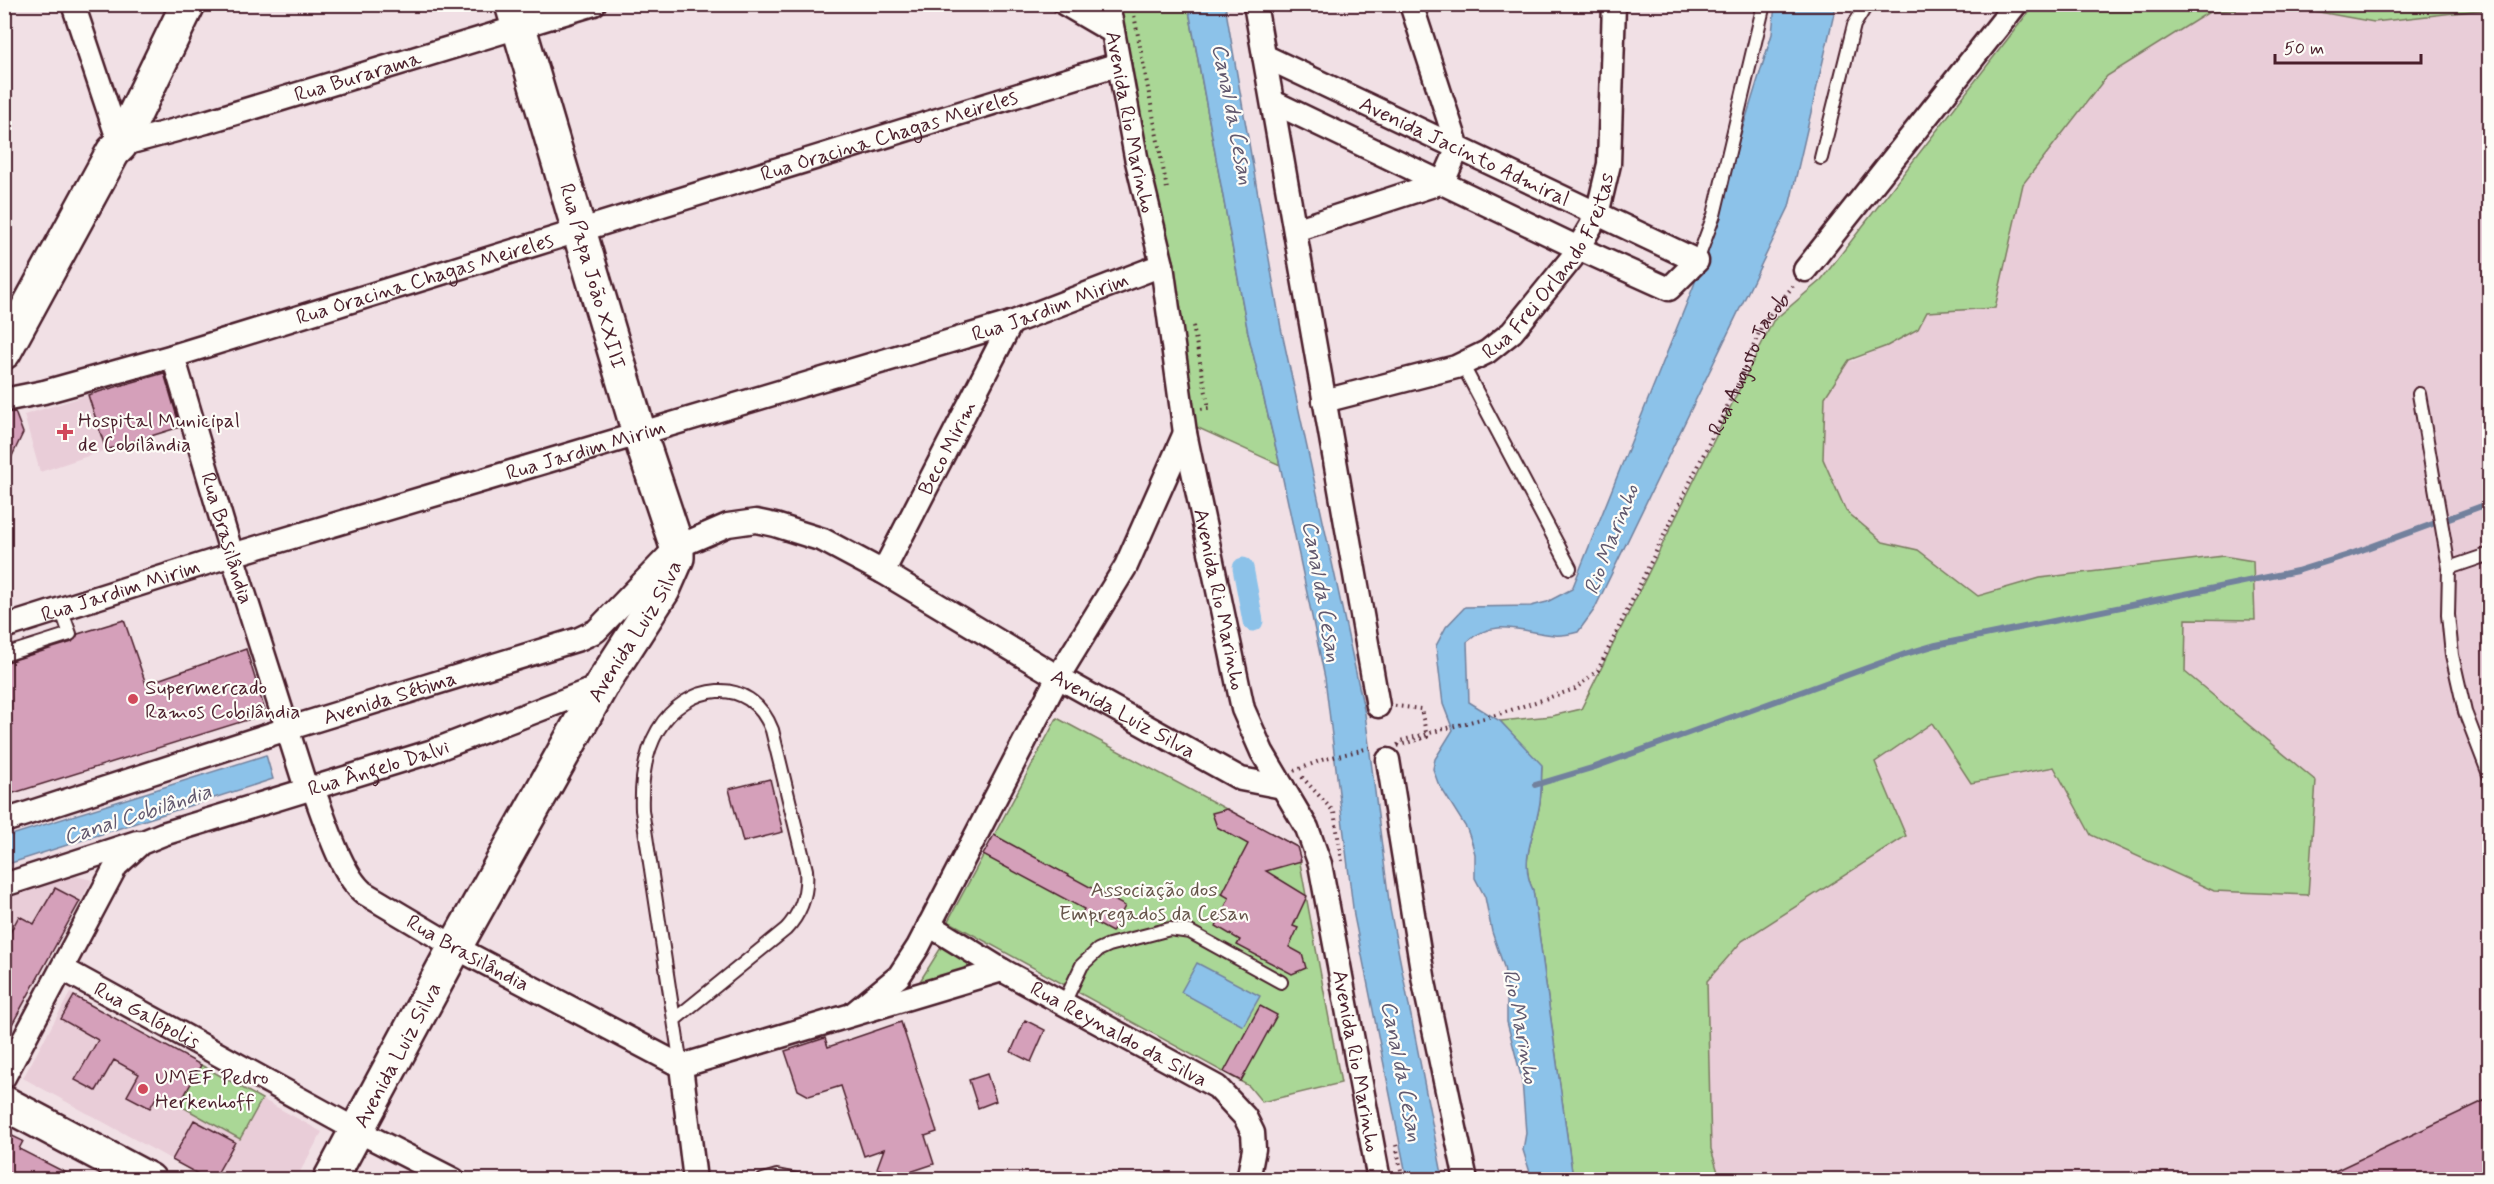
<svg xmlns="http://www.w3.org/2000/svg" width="2494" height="1184" font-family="Mynerve,sans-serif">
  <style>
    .built { fill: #e9cdd8 }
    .green { fill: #aad796; stroke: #7a7b60; stroke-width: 1.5 }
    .water { fill: #8cc2e9; stroke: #72819d; stroke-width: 1.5 }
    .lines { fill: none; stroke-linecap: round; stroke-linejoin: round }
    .stream { stroke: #72819d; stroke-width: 6 }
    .canal { stroke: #8cc2e9; stroke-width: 21 }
    .building { fill: #d5a0ba; stroke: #4a1f2b; stroke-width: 1.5 }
    .lane-casing { stroke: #4a1f2b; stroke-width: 16 }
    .street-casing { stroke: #4a1f2b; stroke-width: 27 }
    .secondary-casing { stroke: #4a1f2b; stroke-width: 38 }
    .path { stroke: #4a1f2b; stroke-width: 4; stroke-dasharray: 1.5 4.5; stroke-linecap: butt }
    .lane { stroke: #fdfcf7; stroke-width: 12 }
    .street { stroke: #fdfcf7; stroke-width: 22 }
    .secondary { stroke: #fdfcf7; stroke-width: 33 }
    .path-bridge { stroke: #4a1f2b; stroke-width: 4; stroke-dasharray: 1.5 4.5; stroke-linecap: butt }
    .poi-dot { fill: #d1495b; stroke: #fdfcf7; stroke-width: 2 }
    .labels { text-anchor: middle; stroke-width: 4.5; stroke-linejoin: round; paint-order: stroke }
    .street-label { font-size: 21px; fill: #4a1f2b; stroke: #fdfcf7 }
    .poi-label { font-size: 21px; fill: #4a1f2b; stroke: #fdfcf7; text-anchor: start }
    .park-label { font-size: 21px; fill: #67564b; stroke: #fdfcf7 }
    .water-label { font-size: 22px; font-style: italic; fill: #61586e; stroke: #fdfcf7 }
  </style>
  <rect width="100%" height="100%" fill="#f1e0e5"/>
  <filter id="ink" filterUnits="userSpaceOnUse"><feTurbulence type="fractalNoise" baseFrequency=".0167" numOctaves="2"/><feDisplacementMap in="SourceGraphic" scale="12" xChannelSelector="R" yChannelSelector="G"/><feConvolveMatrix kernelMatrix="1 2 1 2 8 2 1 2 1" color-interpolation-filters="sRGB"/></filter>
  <g filter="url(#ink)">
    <path class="built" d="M 2281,5 L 2374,22 L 2489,9 L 2489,1179 L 1720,1179 L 1711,1149 L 1707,981 L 1742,941 L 1906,837 L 1875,762 L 1932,723 L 1971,783 L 2055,767 L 2091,835 L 2316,781 L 2185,673 L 2186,619 L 2223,556 L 2041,578 L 1978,596 L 1918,550 L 1883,543 L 1846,511 L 1823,459 L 1825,397 L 1849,360 L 1853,361 L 1887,346 L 1918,329 L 1927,312 L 1994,308 L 2023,184 L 2107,76 L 2209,12 Z
      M 88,395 L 106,450 L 40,472 L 24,415 Z
      M 68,874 L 92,880 L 5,1039 L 5,895 Z
      M 70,993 L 322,1132 L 296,1179 L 207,1179 L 23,1078 Z"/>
    <path class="green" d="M 1115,5 L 1188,5 L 1248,333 L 1280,465 L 1194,426 Z
      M 2034,5 L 2489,5 L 2489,9 L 2374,22 L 2281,5 L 2209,12 L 2107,76 L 2023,184 L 1995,308 L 1927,312 L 1918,329 L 1887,346 L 1849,360 L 1825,397 L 1823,459 L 1846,511 L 1883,542 L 1918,550 L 1978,596 L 2040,578 L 2223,556 L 2253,561 L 2255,620 L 2186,619 L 2185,672 L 2316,781 L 2308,895 L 2214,891 L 2091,835 L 2054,767 L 1971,783 L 1932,723 L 1875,762 L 1906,836 L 1742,941 L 1707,981 L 1711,1149 L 1720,1179 L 1573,1179 L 1533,890 C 1519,862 1534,836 1539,808 C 1542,794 1541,779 1542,766 L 1500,721 L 1552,716 L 1581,709 L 1773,321 L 1821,280 Z
      M 1057,718 L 1297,847 L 1341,1083 L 1262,1102 L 1249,1086 L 948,921 Z
      M 942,946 L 976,967 L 917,986 Z
      M 201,1065 L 262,1099 L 240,1139 L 179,1105 Z"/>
    <path class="water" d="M 1188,5 L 1225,5 L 1281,328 L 1365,714 L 1390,909 L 1443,1179 L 1407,1179 L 1354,916 L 1325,678 L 1280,465 L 1248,333 Z
      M 1775,5 L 1836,5 L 1789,207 L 1594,610 L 1578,632 C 1570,634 1562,636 1554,635 C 1522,632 1494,617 1467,642 L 1469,702 L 1500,721 L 1542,765 C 1541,779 1542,794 1539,808 C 1534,836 1519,862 1533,890 L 1573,1179 L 1532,1179 L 1523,1150 L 1526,1133 L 1522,1080 L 1507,1022 L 1507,985 L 1504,967 L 1492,932 L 1485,897 L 1475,878 L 1475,854 L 1472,843 L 1467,829 L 1438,783 L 1433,769 L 1435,759 L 1453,730 L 1443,704 L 1436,646 L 1446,627 L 1465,607 L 1531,606 L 1547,602 L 1572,589 L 1694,285 L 1772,34 Z
      M 266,755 L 273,779 L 5,865 L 5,837 Z
      M 1197,963 L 1260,996 L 1243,1026 L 1181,992 Z"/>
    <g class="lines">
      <path class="stream" d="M 1535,785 L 1595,767 L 1905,654 L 1936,645 L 2297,571 L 2348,555 L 2490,503"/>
      <path class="canal" d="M 1243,568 L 1253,621"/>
    </g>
    <path class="building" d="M 164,373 L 180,427 L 106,450 L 88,395 Z
      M 15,412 L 23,433 L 4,473 L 4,413 Z
      M 124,620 L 146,684 L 246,649 L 266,714 L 4,796 L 4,663 L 72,642 L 78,634 Z
      M 770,779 L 783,832 L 743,842 L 729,789 Z
      M 1227,809 L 1297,847 L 1301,861 L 1266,871 L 1307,896 L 1293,926 L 1298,928 L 1289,947 L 1302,954 L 1306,968 L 1292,974 L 1237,945 L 1240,940 L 1216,926 L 1229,898 L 1222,894 L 1248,844 L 1217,827 L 1212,813 Z
      M 994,835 L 1125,906 L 1112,932 L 1081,915 L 1084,909 L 983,855 Z
      M 55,888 L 80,901 L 4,1039 L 4,944 L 19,916 L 34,924 Z
      M 74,996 L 201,1065 L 179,1105 L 158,1094 L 150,1108 L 127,1096 L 139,1074 L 114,1060 L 96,1091 L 75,1080 L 98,1040 L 61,1019 Z
      M 1260,1006 L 1277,1015 L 1241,1081 L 1224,1072 Z
      M 1025,1020 L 1045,1030 L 1031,1062 L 1011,1052 Z
      M 901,1022 L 937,1132 L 925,1136 L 934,1164 L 898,1176 L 877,1168 L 884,1149 L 864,1156 L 841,1086 L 809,1096 L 798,1090 L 785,1051 L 825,1038 L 828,1047 Z
      M 987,1074 L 996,1101 L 978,1108 L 969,1080 Z
      M 2490,1098 L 2490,1179 L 2318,1179 Z
      M 194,1120 L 235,1142 L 214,1179 L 207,1179 L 172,1160 Z
      M 4,1132 L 23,1141 L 19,1149 L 78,1179 L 20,1179 L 7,1172 L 4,1177 Z"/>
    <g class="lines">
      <g class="lane-casing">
        <path id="lane" d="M 1821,158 L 1854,25 L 1867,4
          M 1697,261 L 1714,215 L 1764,4
          M 1462,364 L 1570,568
          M 2419,394 L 2449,568 L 2448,615 L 2452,655 L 2465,712 L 2490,777
          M 2449,568 L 2490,554
          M 4,655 L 70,634 L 61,609
          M 1064,1003 L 1082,965 L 1098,950 L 1109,945 L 1170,929 L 1190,932 L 1281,982
          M 674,1020 L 786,929 C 802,912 808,893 806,870 L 772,730 C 750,673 686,683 658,730 C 644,754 641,783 642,810 L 681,1066
          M 763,1180 L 777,1176 L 797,1180"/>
      </g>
      <g class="street-casing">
        <g id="street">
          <path id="s2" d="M 73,4 L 120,145 L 206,122 L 594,4"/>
          <path d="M 1065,4 L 1113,32"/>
          <path id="s3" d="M 1108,4 L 1136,157 L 1162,265 L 1185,433 L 1243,709 L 1262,752 L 1307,828 L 1320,864 L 1379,1180"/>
          <path d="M 1255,4 L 1378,706"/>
          <path id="s4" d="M 1264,56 L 1697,261 L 1669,289 L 1578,248 L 1273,102"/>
          <path d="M 1295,230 L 1443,182 L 1458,148 L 1411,4"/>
          <path d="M 1805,270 L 2016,4"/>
          <path id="s5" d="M 173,356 L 232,555 L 306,788"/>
          <path id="s6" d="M 4,400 L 44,392 L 173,356 L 1119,64"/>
          <path id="s7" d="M 1324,401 L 1456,367 L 1487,352 L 1512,332 L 1572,258 L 1591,226 L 1599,206 L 1609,164 L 1614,4"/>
          <path id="s8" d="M 883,572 L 1011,323"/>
          <path id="s9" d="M 4,627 L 232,555 L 1011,323 L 1162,265"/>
          <path d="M 1388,760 L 1424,982 L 1466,1180"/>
          <path id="s10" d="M 312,786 C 324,816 340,874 364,893 L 455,947 L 681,1066"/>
          <path id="s11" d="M 4,821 L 287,729 L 579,639 L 596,631 L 677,547 L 728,525 L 756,521 L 775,525 L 823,540 L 883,572 L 1058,677 L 1241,779 L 1283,787"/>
          <path d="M 4,885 L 137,842"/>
          <path id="s12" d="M 929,925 L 1002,970 L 1217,1087 L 1245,1117 L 1253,1133 L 1254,1149 L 1248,1180"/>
          <path id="s13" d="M 63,969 L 358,1131 L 454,1180"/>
          <path d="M 854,1013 L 899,976 L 918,947 L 1058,677 L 1126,566 L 1185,433"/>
          <path d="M 681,1066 L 1002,970"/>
          <path d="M 681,1066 L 695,1180"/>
          <path id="s14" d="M 4,1077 L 116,866 L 141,843 L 163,834 L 430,752 L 601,686"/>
        </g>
      </g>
      <g class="secondary-casing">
        <g id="secondary">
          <path d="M 4,352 L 113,152 L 120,145 L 188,4"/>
          <path d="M 4,1103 L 149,1180"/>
          <path id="s15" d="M 330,1180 L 455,947 L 601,686 L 663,590 L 677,558 L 677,547 L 639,433 L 512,4"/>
        </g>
      </g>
      <g class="path">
        <path d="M 1132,4 L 1167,189"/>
        <path d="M 1193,326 L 1209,408 L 1200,409"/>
        <path id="s1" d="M 1398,745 L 1400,741 L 1499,714 L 1575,689 L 1598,670 L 1738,384 L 1763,323 L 1793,286"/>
        <path d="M 1294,771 L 1322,760 L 1373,747"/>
        <path d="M 1302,777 L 1334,812 L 1342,861"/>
        <path d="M 1396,1145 L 1403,1180"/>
      </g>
      <use href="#lane" class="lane"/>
      <use href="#street" class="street"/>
      <use href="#secondary" class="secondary"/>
      <path class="path-bridge" d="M 1389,705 L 1421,709 L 1427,737 L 1397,746"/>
    </g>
  </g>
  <g class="poi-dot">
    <path d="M62 423h6v6h6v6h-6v6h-6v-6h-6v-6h6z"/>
    <circle cx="133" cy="699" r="6"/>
    <circle cx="143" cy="1089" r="6"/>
  </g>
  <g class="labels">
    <g class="street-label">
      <text dy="7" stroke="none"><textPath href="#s2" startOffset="396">Rua Burarama</textPath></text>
      <text dy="7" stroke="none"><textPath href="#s3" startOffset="120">Avenida Rio Marinho</textPath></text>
      <text dy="7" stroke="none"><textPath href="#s6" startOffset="924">Rua Oracina Chagas Meireles</textPath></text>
      <text dy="7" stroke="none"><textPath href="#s4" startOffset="222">Avenida Jacinto Admiral</textPath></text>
      <text dy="7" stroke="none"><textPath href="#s7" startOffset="279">Rua Frei Orlando Freitas</textPath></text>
      <text transform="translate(593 276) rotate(74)" y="7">Rua Papa João XXIII</text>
      <text dy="7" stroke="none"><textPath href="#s6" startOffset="438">Rua Oracina Chagas Meireles</textPath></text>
      <text dy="7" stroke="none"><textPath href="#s9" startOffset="1094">Rua Jardim Mirim</textPath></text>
      <text dy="7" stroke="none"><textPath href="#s1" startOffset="558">Rua Augusto Jacob</textPath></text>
      <text dy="7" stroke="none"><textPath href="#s8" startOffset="140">Beco Mirim</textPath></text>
      <text dy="7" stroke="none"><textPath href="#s9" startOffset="608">Rua Jardim Mirim</textPath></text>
      <text dy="7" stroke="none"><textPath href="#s5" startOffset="190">Rua Brasilândia</textPath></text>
      <text dy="7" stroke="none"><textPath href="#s9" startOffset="122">Rua Jardim Mirim</textPath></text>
      <text dy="7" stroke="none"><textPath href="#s3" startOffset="606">Avenida Rio Marinho</textPath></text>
      <text dy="7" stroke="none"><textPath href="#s15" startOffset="628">Avenida Luiz Silva</textPath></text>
      <text dy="7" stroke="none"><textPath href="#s11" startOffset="405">Avenida Sétima</textPath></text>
      <text dy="7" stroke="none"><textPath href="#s11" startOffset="1239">Avenida Luiz Silva</textPath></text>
      <text dy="7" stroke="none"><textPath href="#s14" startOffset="522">Rua Ângelo Dalvi</textPath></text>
      <text dy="7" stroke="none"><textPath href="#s10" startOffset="240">Rua Brasilândia</textPath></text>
      <text dy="7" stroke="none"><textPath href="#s13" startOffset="96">Rua Galópolis</textPath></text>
      <text dy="7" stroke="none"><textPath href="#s12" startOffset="219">Rua Reynaldo da Silva</textPath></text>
      <text dy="7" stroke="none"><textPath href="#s15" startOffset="142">Avenida Luiz Silva</textPath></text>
      <text dy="7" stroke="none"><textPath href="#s3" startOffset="1092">Avenida Rio Marinho</textPath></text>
    </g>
    <g class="poi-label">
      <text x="78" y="427">Hospital Municipal<tspan x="78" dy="24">de Cobilândia</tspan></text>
      <text x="145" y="694">Supermercado<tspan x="145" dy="24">Ramos Cobilândia</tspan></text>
      <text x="155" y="1084">UMEF Pedro<tspan x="155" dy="24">Herkenhoff</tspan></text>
    </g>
    <g class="park-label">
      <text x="1154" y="896">Associação dos<tspan x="1154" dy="24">Empregados da Cesan</tspan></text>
    </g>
    <g class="water-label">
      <text transform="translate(1234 114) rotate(79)" y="8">Canal da Cesan</text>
      <text transform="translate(1610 539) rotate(-69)" y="8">Rio Marinho</text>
      <text transform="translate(1323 591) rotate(80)" y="8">Canal da Cesan</text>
      <text transform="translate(137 813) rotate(-18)" y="8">Canal Cobilândia</text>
      <text transform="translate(1522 1026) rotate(79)" y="8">Rio Marinho</text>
      <text transform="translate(1403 1071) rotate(79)" y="8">Canal da Cesan</text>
    </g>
  </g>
  <rect width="2494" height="1184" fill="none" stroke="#fdfcf7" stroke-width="24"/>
  <rect x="12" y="12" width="2470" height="1160" fill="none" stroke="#4a1f2b" stroke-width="2" filter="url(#ink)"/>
  <path d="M2275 54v9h146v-9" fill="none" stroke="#4a1f2b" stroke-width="3"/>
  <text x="2284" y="54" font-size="18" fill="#4a1f2b" stroke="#fdfcf7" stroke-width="4.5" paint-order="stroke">50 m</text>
</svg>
